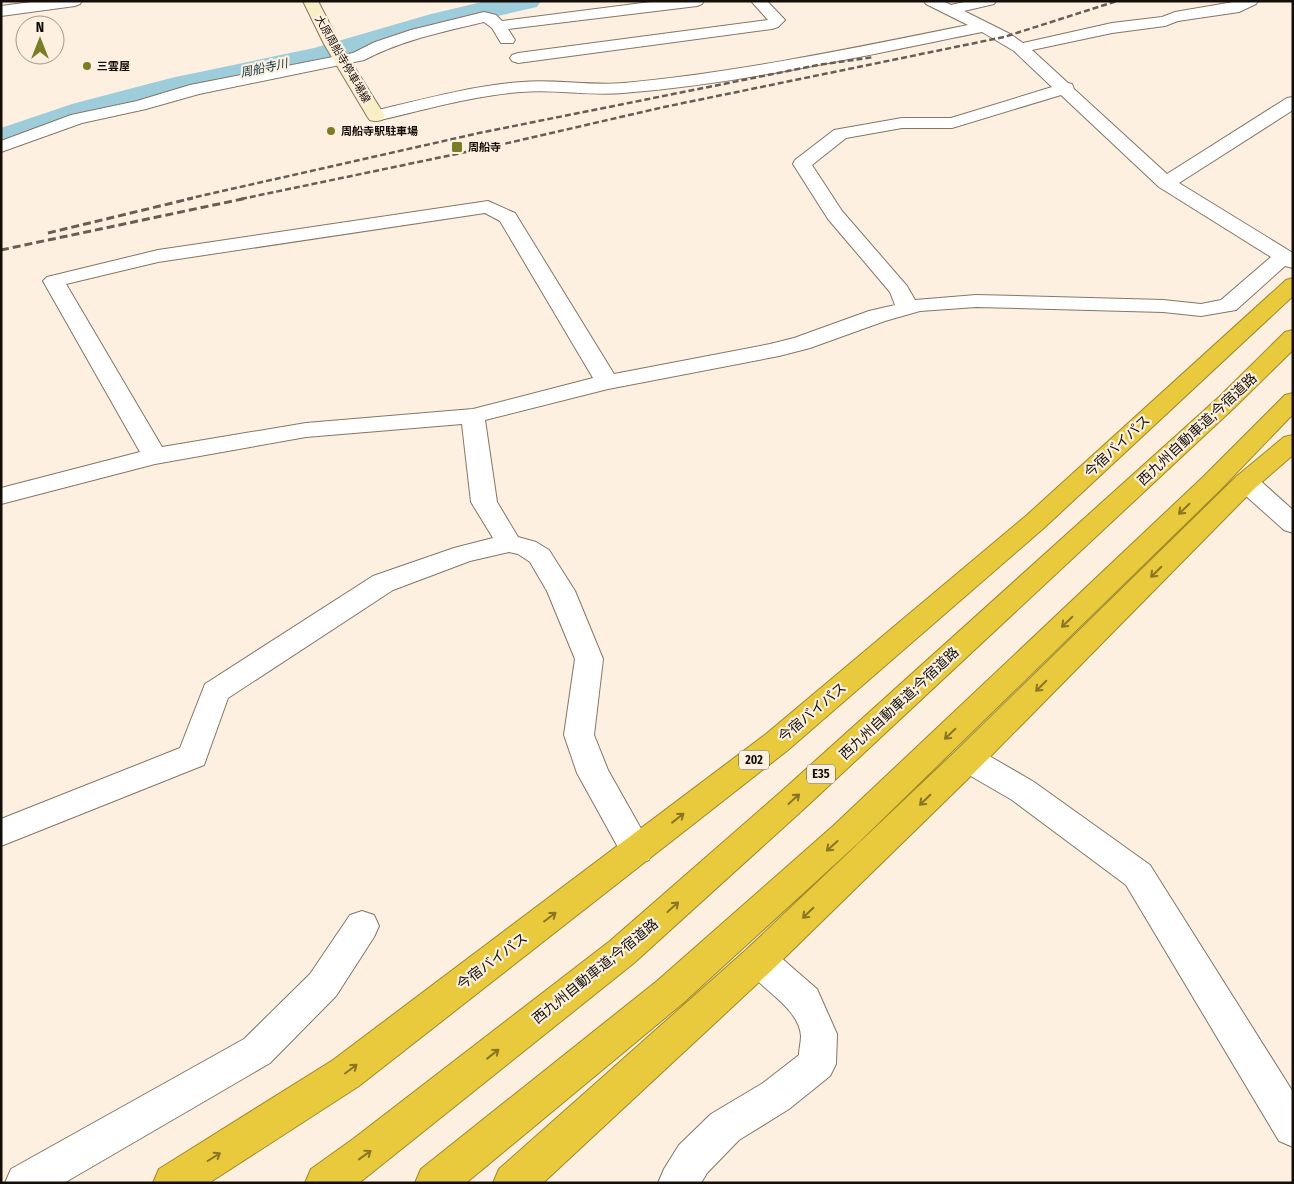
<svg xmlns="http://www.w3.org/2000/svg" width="1294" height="1184" font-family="'Fira Sans Condensed','Noto Sans JP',sans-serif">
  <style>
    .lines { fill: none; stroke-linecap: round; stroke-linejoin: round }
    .river { fill: #9dcdda; fill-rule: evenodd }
    .street-casing { stroke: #857665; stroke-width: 2 }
    .secondary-casing { stroke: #857665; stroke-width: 2 }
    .highway-casing { stroke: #9e882a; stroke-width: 2 }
    .street { fill: #fff; fill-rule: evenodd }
    .secondary { fill: #f8efc4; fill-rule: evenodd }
    .highway { fill: #e9ca3c; fill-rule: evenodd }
    .rail-far1 { stroke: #665d54; stroke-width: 2.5; stroke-dasharray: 6 3; stroke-linecap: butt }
    .rail { stroke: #665d54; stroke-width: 3; stroke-dasharray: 8 4; stroke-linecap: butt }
    .oneway { stroke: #897525 }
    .poi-dot { fill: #797d26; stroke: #fdf0e0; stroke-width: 2 }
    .labels { text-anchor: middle; stroke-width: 4.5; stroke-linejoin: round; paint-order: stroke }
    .far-street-label { font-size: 11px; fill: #140e08; stroke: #fdf0e0 }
    .far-poi-label { font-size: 11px; font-weight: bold; fill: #140e08; stroke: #fdf0e0; text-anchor: start }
    .far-water-label { font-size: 12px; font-style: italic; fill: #06343f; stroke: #fdf0e0 }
    .shield { fill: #fdf0e0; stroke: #5a5249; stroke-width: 1 }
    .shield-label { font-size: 12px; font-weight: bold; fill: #140e08 }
    .street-label { font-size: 14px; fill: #140e08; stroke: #fdf0e0 }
  </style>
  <rect width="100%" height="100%" fill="#fdf0e0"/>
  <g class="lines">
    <path class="river" d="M 486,1 L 541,1 L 537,7 L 449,27 L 320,65 L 186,94 L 96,118 L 1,149 L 1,128 L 72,104 L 171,78 L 314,48 L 431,14 Z"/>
    <g class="street-casing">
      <path id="street" d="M 39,1 L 82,1 L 80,4 L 75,6 L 1,16 L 1,6 Z
        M 658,1 L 704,1 L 702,4 L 697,6 L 508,29 L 515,40 L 513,43 L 501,43 L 492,28 L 484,22 C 442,32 402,40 364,60 L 199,94 L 146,109 L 82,123 L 1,152 L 1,141 L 71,115 L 137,101 L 190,85 L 353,53 L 375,42 L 411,30 L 484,12 L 496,15 L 502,21 Z
        M 751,1 L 767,1 L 785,20 L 778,27 L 772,29 L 518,63 L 512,61 L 510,58 L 512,55 L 518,53 L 768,20 Z
        M 924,1 L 943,1 L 951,5 L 968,1 L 996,1 L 994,4 L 964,11 L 1010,34 L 1023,43 L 1112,23 L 1162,17 L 1175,12 L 1239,1 L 1258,1 L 1256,4 L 1239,12 L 1178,21 L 1165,26 L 1112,33 L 1032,50 L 1068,83 L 1072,84 L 1074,89 L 1167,174 L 1287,98 L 1293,97 L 1293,110 L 1179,183 L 1293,253 L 1293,268 L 1285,266 L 1236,310 L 1201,316 L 1163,312 L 976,307 L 920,311 L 885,321 L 810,348 L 779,356 L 608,389 L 485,420 L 497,502 L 518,537 L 536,542 L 549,550 L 575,591 L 603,659 L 594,735 L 608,770 L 653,850 L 649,860 L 637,864 L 625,860 L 577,773 L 564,735 L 575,659 L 547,591 L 530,562 L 518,554 L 509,552 L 470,561 L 393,590 L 228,698 L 204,765 L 1,846 L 1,819 L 180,748 L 205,684 L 373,576 L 454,548 L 493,538 L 471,502 L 462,424 L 306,437 L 155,464 L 1,504 L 1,488 L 140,452 L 43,281 L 47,277 L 158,250 L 488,201 L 515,213 L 614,374 L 770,344 L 794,338 L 869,311 L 895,305 L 890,292 L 828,219 L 793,164 L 795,160 L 834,130 L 902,118 L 951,118 L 1052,87 L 1014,51 L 982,32 C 863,56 744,83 623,93 C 589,96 555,89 521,92 C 472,96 424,110 376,121 L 370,120 L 367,116 L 370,112 C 420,100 471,86 522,82 C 556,79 590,86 624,83 C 740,72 854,48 968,25 L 926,4 ZM 1061,95 L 1159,187 L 1271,257 L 1221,300 L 1201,304 L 1163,300 L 976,295 L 915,300 L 907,286 L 842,211 L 812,165 L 846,138 L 902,128 L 952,128 ZM 485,213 L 500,221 L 593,378 L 473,409 L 306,423 L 162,447 L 66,284 L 158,262 Z
        M 1246,474 L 1255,476 L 1293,510 L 1293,533 L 1284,530 L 1237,488 L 1233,482 L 1237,476 Z
        M 968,747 L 979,750 L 1034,782 L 1150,865 L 1293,1092 L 1293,1147 L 1279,1141 L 1126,885 L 1012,800 L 957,768 L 953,759 L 957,750 Z
        M 362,911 L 374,915 L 379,926 L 374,937 L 336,996 L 270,1063 L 64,1183 L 5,1183 L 11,1169 L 244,1039 L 310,974 L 350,915 Z
        M 759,944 L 771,949 L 817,989 L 837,1034 L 836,1064 L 830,1076 L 789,1109 L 739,1140 L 707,1173 L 701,1183 L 658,1183 L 664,1169 L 679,1145 L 711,1114 L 763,1083 L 799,1055 C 799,1049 801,1042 801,1036 C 799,1005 754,987 741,960 L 747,949 Z"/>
    </g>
    <g class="secondary-casing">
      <path id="secondary" d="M 303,1 L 318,1 L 340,44 L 385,116 L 382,120 L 376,121 L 370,120 L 367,116 L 324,44 Z"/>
    </g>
    <g class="highway-casing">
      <path id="highway" d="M 1293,278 L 1293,296 L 1045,527 L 788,750 L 359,1086 L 209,1183 L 153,1183 L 159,1169 L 333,1060 L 766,734 L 1027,515 L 1286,280 Z
        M 1293,330 L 1293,350 L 1235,407 L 806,807 L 634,963 L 359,1183 L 305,1183 L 311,1169 L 353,1139 L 610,941 L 784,789 L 1219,397 L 1285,332 Z
        M 1293,393 L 1293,414 L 1221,489 L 857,844 L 683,1003 L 466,1183 L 415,1183 L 421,1169 L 657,981 L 833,826 L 1203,477 L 1285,395 Z
        M 1293,435 L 1293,455 L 1255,488 L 979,768 L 771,971 L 543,1183 L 493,1183 L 499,1169 L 747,949 L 957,750 L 1237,476 L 1284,437 Z"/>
    </g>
    <use href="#street" class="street"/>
    <use href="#secondary" class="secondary"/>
    <use href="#highway" class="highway"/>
    <path class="rail-far1" d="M 187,199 L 479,133 L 818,65 L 874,57
      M 241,199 L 495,146 L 664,107 L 1004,37 L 1117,1"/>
    <path class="rail" d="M 48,233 L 193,198
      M 1,250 L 247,198"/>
  </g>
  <defs><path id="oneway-shaft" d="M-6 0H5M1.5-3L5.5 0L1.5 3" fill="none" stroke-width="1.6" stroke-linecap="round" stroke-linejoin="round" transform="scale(1.25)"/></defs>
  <g class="oneway">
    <use href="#oneway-shaft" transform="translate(1184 509) rotate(136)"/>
    <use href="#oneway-shaft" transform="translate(1156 572) rotate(135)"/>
    <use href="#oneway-shaft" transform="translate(1067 622) rotate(136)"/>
    <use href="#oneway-shaft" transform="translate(1041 686) rotate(135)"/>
    <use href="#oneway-shaft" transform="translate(950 734) rotate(136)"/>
    <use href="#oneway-shaft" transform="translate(794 799) rotate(-42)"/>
    <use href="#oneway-shaft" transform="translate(925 800) rotate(136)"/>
    <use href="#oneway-shaft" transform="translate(678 818) rotate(-38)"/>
    <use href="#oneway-shaft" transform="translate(832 846) rotate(138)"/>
    <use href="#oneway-shaft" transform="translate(673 907) rotate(-42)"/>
    <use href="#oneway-shaft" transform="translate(808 913) rotate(136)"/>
    <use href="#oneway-shaft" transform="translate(550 917) rotate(-37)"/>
    <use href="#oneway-shaft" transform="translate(493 1054) rotate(-38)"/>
    <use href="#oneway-shaft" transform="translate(351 1069) rotate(-37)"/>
    <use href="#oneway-shaft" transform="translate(365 1155) rotate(-36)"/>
    <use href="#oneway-shaft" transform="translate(214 1157) rotate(-32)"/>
  </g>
  <g class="poi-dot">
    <circle cx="87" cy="66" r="5"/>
    <circle cx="331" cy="131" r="5"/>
    <rect x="451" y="141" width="12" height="12" rx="2.5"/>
  </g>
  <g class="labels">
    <g class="far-street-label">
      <text transform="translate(343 59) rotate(60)" y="4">大原周船寺停車場線</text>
    </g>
    <g class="far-poi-label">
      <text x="97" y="70">三雲屋</text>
      <text x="341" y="135">周船寺駅駐車場</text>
      <text x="468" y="151">周船寺</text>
    </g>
    <g class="far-water-label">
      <text transform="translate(264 68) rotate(-12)" y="4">周船寺川</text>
    </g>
    <g class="shield">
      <rect x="739" y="750.5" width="30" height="19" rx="4"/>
      <rect x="807" y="764.5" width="28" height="19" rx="4"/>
    </g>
    <g class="shield-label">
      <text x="754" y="764">202</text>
      <text x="821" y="778">E35</text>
    </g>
    <g class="street-label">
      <text transform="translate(1197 429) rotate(-43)" y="5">西九州自動車道;今宿道路</text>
      <text transform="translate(1117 446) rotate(-43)" y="5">今宿バイパス</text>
      <text transform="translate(899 703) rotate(-43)" y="5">西九州自動車道;今宿道路</text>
      <text transform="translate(812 712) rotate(-40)" y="5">今宿バイパス</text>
      <text transform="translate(492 961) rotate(-37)" y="5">今宿バイパス</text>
      <text transform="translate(595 971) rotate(-39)" y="5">西九州自動車道;今宿道路</text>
    </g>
  </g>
  <rect width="1294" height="1184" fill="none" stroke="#140e08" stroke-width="5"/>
  <g transform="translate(40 40)"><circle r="24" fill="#fdf0e0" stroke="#a0968a"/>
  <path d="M0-4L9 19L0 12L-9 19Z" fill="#797d26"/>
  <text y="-8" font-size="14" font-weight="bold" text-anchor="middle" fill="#140e08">N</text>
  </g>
</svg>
